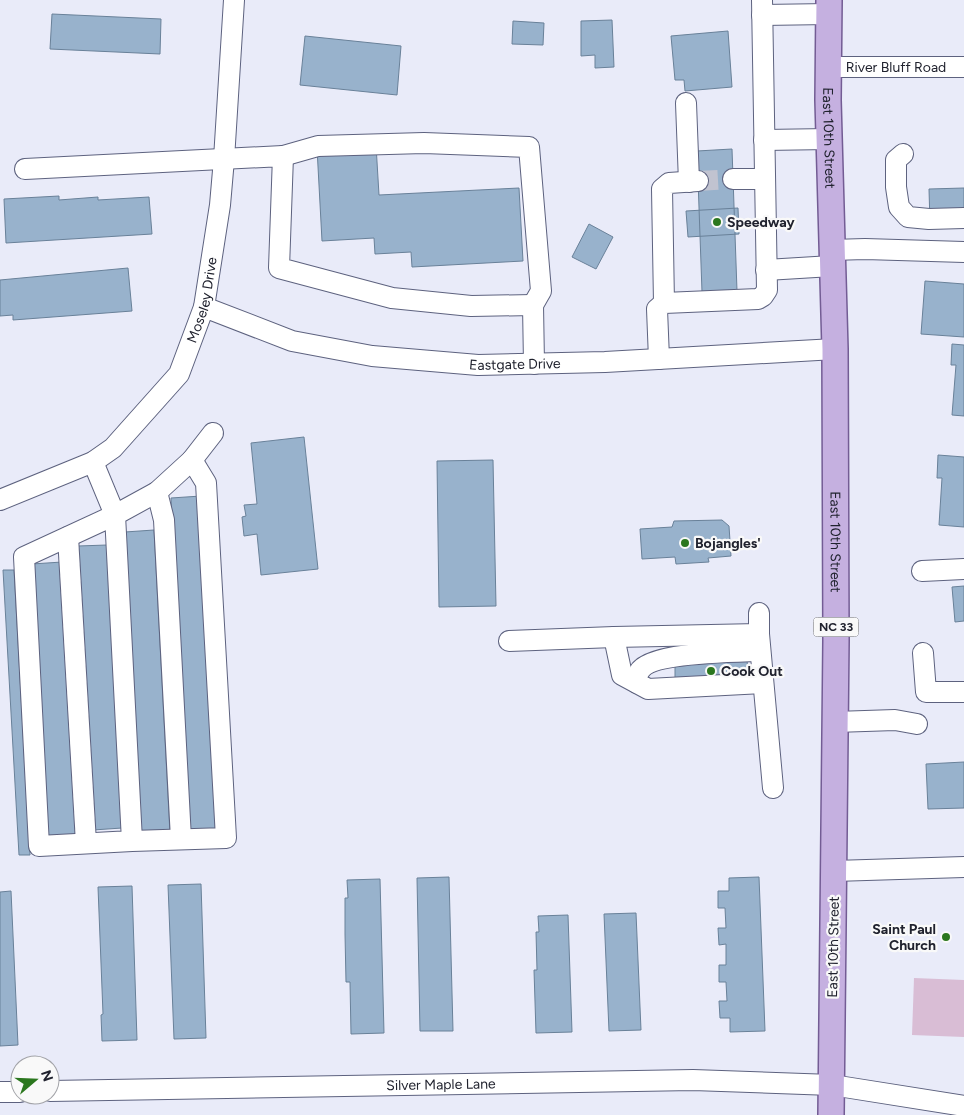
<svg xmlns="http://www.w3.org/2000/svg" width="964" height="1115" font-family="Figtree,sans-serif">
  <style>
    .green { fill: #d9bdd5 }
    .building { fill: #98b2cc; stroke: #698199 }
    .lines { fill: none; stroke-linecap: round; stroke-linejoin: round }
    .minor-tunnel { stroke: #c1c3d0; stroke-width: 20; stroke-dasharray: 20 10; stroke-linecap: butt }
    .minor-casing { stroke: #5d627f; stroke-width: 22 }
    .major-casing { stroke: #735c94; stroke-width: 28 }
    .minor { stroke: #fff; stroke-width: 20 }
    .major { stroke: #c5b0e0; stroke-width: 25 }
    .poi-dot { fill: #2b771e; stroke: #f9f9f9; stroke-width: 2 }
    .labels { text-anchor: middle; stroke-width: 4.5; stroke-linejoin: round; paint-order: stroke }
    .shield { fill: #f9f9f9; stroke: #61626b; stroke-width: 1 }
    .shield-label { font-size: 12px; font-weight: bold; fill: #20222e }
    .street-label { font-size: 14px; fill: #20222e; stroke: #f9f9f9 }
    .poi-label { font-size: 14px; font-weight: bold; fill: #20222e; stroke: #f9f9f9; text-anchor: start }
  </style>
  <rect width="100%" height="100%" fill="#e9ebf9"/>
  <path class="green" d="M 914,978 L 964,980 L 964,1037 L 912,1035 Z"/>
  <path class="building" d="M 52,14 L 161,19 L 160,54 L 50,49 Z
    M 612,20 L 614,67 L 595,68 L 595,55 L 581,56 L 581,21 Z
    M 513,21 L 544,23 L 543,45 L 512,44 Z
    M 728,31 L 732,87 L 685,91 L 684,80 L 675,80 L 671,36 Z
    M 305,36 L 401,46 L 397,95 L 300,85 Z
    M 376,145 L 379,195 L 519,188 L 523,261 L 412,267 L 411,252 L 375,254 L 374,238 L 322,241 L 317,148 Z
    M 732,149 L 737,291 L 702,292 L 697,151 Z
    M 964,188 L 964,224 L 930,224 L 929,189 Z
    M 59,196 L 59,200 L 98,197 L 98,200 L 149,197 L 152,234 L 6,243 L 4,199 Z
    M 738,208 L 739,234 L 688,237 L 686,211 Z
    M 589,224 L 613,237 L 596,269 L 572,257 Z
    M 128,268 L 132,311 L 13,320 L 13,315 L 0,316 L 0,280 Z
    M 925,281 L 964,284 L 964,337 L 921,334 Z
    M 952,344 L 964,345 L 964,416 L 952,415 L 956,365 L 951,365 Z
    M 304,437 L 318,569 L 261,575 L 257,534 L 244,536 L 242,517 L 246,516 L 244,505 L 257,504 L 251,443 Z
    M 938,455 L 964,457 L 964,527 L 939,525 L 942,478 L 937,478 Z
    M 493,460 L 496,606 L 439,607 L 437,461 Z
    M 201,496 L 217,830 L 187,832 L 171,498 Z
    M 722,520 L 729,526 L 731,556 L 708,558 L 709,562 L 676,564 L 675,557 L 642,559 L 640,529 L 672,527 L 674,521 Z
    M 154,530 L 170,834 L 141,835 L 125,532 Z
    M 107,545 L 122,828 L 93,830 L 78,546 Z
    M 62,562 L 76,835 L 46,836 L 32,564 Z
    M 3,570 L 14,570 L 30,855 L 19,855 Z
    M 964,586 L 964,621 L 955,622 L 952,587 Z
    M 747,657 L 748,681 L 675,683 L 675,661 Z
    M 964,762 L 964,808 L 928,809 L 926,764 Z
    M 449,877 L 453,1031 L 420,1031 L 417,878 Z
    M 759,877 L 765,1031 L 730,1032 L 730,1018 L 720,1018 L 719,1001 L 727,1001 L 726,982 L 719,982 L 719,965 L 726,965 L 726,944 L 719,945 L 718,928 L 726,928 L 725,908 L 718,908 L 718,891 L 729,891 L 729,878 Z
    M 380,879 L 384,1033 L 351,1034 L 350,982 L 346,982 L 345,934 L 345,898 L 348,898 L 347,880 Z
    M 201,884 L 206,1038 L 174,1039 L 168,885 Z
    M 132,886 L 137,1040 L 102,1041 L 101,1015 L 103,1014 L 98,887 Z
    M 11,891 L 18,1045 L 0,1046 L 0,892 Z
    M 636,913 L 641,1030 L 609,1031 L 604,914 Z
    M 568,915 L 572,1032 L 536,1033 L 534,970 L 537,970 L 536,932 L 539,932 L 538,916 Z"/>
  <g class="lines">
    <path class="minor-tunnel" d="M 698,181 L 733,179"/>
    <g class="minor-casing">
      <g id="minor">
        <path d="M 762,15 L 829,14"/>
        <path id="s1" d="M 828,67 L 964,67"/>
        <path d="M 686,103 L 689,182"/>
        <path d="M 764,140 L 829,139"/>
        <path d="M 903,154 L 896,160 L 896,187 L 899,207 L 908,217 L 929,219 L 964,218"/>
        <path d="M 283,156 L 318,146 L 424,143 L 529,147 L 541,291 L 533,305"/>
        <path d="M 25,169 L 283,156 L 279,268 L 392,298 L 471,306 L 533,305 L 534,364"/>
        <path d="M 733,179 L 765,179"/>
        <path d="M 832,250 L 865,249 L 964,252"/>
        <path d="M 766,270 L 832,266"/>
        <path d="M 664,303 L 662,189 L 669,183 L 698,181"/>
        <path id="s2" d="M 204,307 L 292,341 L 372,356 L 478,365 L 605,362 L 835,349"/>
        <path d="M 659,359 L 657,309 L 664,303 L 758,299 L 763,296 L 767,290 L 762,0"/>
        <path d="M 192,460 L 213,433"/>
        <path d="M 93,462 L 115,515 L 132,841 L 39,846 L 24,557 L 115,515 L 157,492 L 192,460 L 206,483 L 226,838 L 132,841"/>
        <path d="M 157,492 L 164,520 L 181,839"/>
        <path id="s3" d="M 0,500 L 93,462 L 113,448 L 179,374 L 204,307 L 220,205 L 224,159 L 234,0"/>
        <path d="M 68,537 L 86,843"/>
        <path d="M 922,571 L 964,569"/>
        <path d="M 759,634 L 773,788"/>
        <path d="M 614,637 L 622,675 L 648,689 L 763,683"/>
        <path d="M 509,641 L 614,637 L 759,634 L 759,613"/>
        <path d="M 923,653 L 926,692 L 964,692"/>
        <path d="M 637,683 C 637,680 637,675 639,672 C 649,652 738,652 760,651"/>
        <path d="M 835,722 L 895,720 L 917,724"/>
        <path d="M 834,871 L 964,867"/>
        <path id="s4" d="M 50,1091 L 693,1080 L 832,1085 L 964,1106"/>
        <path d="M 0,1092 L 20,1092"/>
      </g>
    </g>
    <g class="major-casing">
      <g id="major">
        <path id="s5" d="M 829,0 L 828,100 L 835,349 L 836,640 L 831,1115"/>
      </g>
    </g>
    <use href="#minor" class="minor"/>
    <use href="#major" class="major"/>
  </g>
  <g class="poi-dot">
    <circle cx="717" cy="222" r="5"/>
    <circle cx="685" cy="543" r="5"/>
    <circle cx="711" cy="671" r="5"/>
    <circle cx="946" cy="937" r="5"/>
  </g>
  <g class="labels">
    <rect class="shield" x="813.5" y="617.5" width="45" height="19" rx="4"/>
    <g class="shield-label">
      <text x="836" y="631">NC 33</text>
    </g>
    <g class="street-label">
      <text dy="5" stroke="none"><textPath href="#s1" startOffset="68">River Bluff Road</textPath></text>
      <text dy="5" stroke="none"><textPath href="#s5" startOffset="138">East 10th Street</textPath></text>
      <text dy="5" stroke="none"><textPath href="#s3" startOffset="302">Moseley Drive</textPath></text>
      <text dy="5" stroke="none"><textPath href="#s2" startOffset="319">Eastgate Drive</textPath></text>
      <text dy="5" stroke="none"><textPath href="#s5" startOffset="542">East 10th Street</textPath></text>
      <text transform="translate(833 947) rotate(-89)" y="5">East 10th Street</text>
      <text dy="5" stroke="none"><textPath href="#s4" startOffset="391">Silver Maple Lane</textPath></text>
    </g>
    <g class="poi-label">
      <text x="727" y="227">Speedway</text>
      <text x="695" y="548">Bojangles'</text>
      <text x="721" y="676">Cook Out</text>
      <text x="936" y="934" text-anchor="end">Saint Paul<tspan x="936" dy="16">Church</tspan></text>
    </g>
  </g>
  <g transform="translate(35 1080) rotate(71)"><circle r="24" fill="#f9f9f9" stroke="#a2a3a8"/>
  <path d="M0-4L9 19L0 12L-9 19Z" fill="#2b771e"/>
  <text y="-8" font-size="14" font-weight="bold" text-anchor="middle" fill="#20222e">N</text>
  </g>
</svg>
